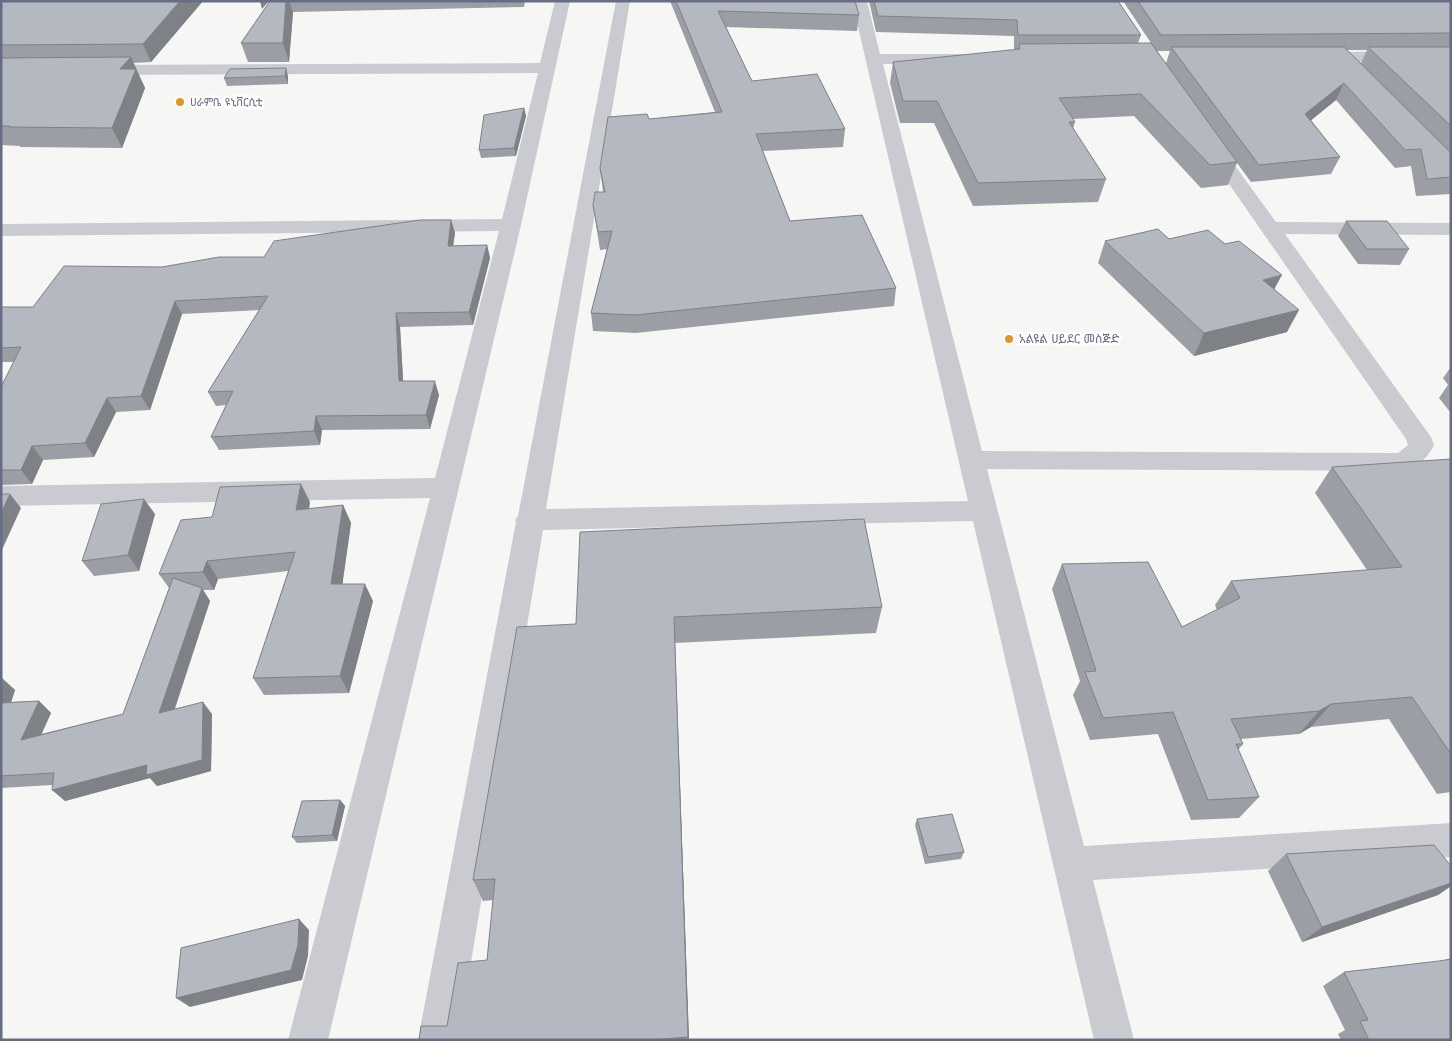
<svg xmlns="http://www.w3.org/2000/svg" width="1452" height="1041" font-family="'DejaVu Sans','Noto Sans Ethiopic',sans-serif">
  <style>
    .lines { fill: none; stroke-linecap: round; stroke-linejoin: round }
    .minor { fill: #cacbd0; fill-rule: evenodd }
    .wall { fill: #9b9ea5; fill-rule: evenodd }
    .shaded-wall { fill: #7e8186 }
    .building { fill: #b4b8c0; stroke: #7e8186 }
    .poi-dot { fill: #e59427; stroke: #fff; stroke-width: 2 }
    .labels { text-anchor: middle; stroke-width: 5; stroke-linejoin: round; paint-order: stroke }
    .far-poi-label { font-size: 11px; fill: #666d86; stroke: #fff; text-anchor: start }
    .poi-label { font-size: 12px; fill: #666d86; stroke: #fff; text-anchor: start }
  </style>
  <rect width="100%" height="100%" fill="#f6f7f4"/>
  <g class="lines">
    <path class="minor" d="M 555,1 L 570,1 L 521,225 L 328,1040 L 288,1040 L 430,498 L 1,506 L 1,486 L 435,478 L 499,231 L 1,236 L 1,224 L 502,219 L 538,73 L 100,75 L 94,74 L 92,70 L 94,66 L 100,65 L 540,63 Z
      M 616,1 L 630,1 L 546,509 L 968,501 L 852,1 L 867,1 L 880,54 L 962,54 L 968,56 L 970,59 L 968,62 L 962,64 L 883,64 L 982,451 L 1398,453 L 1408,445 L 1406,439 L 1202,145 L 1205,141 L 1211,139 L 1217,141 L 1276,222 L 1451,223 L 1451,235 L 1285,234 L 1431,437 L 1434,445 C 1427,459 1418,467 1403,471 L 987,469 L 1084,846 L 1451,823 L 1451,857 L 1093,880 L 1134,1040 L 1094,1040 L 973,521 L 543,530 L 458,1040 L 418,1040 L 516,522 L 515,520 L 518,516 Z
      M 1451,51 L 1451,61 L 1317,62 L 1311,60 L 1309,57 L 1311,54 L 1317,52 Z"/>
  </g>
  <path class="wall" d="M 1,1 L 203,1 L 151,62 L 133,63 L 145,88 L 122,148 L 20,147 L 20,146 L 1,145 Z
    M 270,1 L 525,1 L 524,7 L 293,12 L 289,62 L 248,62 L 241,43 Z
    M 670,1 L 855,1 L 859,15 L 857,31 L 726,27 L 752,81 L 845,129 L 843,147 L 763,151 L 790,221 L 896,288 L 894,306 L 636,333 L 593,331 L 591,313 L 607,249 L 600,250 L 593,205 L 603,192 L 600,168 L 649,119 L 715,112 Z
    M 869,1 L 1118,1 L 1141,35 L 1138,43 L 1151,43 L 1123,1 L 1451,1 L 1451,194 L 1416,196 L 1411,166 L 1395,168 L 1336,100 L 1311,120 L 1340,157 L 1331,174 L 1251,182 L 1237,163 L 1228,185 L 1201,188 L 1134,116 L 1073,119 L 1075,122 L 1073,129 L 1106,179 L 1098,202 L 973,206 L 934,123 L 900,123 L 890,83 L 893,62 L 1014,50 L 1014,36 L 876,32 ZM 1347,50 L 1367,50 L 1361,63 ZM 1157,51 L 1170,51 L 1166,63 Z
    M 288,76 L 288,84 L 227,86 L 224,78 Z
    M 524,108 L 526,116 L 516,156 L 481,158 L 479,150 Z
    M 451,220 L 455,233 L 453,246 L 487,245 L 490,258 L 473,325 L 400,327 L 403,381 L 439,395 L 430,429 L 322,430 L 320,445 L 219,450 L 211,437 L 226,405 L 216,406 L 208,392 L 259,310 L 182,314 L 150,410 L 116,412 L 94,457 L 43,460 L 32,484 L 1,485 L 1,387 L 14,362 L 1,362 L 1,307 L 33,307 L 162,267 L 264,257 Z
    M 1346,221 L 1409,249 L 1400,265 L 1358,264 L 1338,236 Z
    M 1169,239 L 1275,289 L 1287,332 L 1194,356 L 1098,263 L 1105,241 Z
    M 1451,367 L 1451,413 L 1439,398 L 1448,385 L 1443,378 Z
    M 1451,459 L 1451,792 L 1437,794 L 1389,719 L 1311,727 L 1299,734 L 1241,739 L 1243,744 L 1238,750 L 1259,797 L 1239,818 L 1191,820 L 1158,734 L 1090,740 L 1073,695 L 1080,681 L 1052,589 L 1062,564 L 1182,627 L 1217,610 L 1215,605 L 1231,581 L 1367,570 L 1315,493 L 1332,467 Z
    M 310,502 L 309,509 L 343,505 L 351,523 L 342,584 L 373,601 L 349,693 L 264,695 L 253,678 L 288,571 L 218,579 L 214,590 L 203,590 L 210,601 L 175,709 L 212,714 L 211,771 L 157,786 L 150,778 L 65,801 L 52,785 L 1,788 L 1,678 L 15,690 L 11,702 L 39,701 L 51,713 L 41,734 L 123,714 L 169,588 L 159,574 L 212,517 Z
    M 155,514 L 139,571 L 94,576 L 82,561 Z
    M 864,519 L 882,607 L 876,633 L 675,643 L 689,1040 L 419,1040 L 447,1026 L 487,960 L 493,900 L 483,901 L 473,880 L 576,624 Z
    M 340,800 L 345,806 L 337,841 L 297,843 L 292,837 Z
    M 917,819 L 964,852 L 961,859 L 925,864 L 915,825 Z
    M 1286,854 L 1451,866 L 1451,886 L 1438,895 L 1302,942 L 1268,871 Z
    M 1344,972 L 1451,1040 L 1341,1040 L 1338,1034 L 1345,1030 L 1323,986 Z"/>
  <path class="shaded-wall" d="M 180,1 L 203,1 L 151,62 L 143,44 Z
    M 260,1 L 269,1 L 262,9 Z
    M 286,1 L 289,1 L 293,12 L 289,62 L 283,43 Z
    M 131,57 L 145,88 L 122,148 L 112,128 L 120,69 Z
    M 286,68 L 288,76 L 288,84 L 285,76 Z
    M 1344,83 L 1336,100 L 1298,131 L 1305,114 Z
    M 524,108 L 526,116 L 516,156 L 514,148 Z
    M 451,220 L 455,233 L 451,260 L 448,246 Z
    M 487,245 L 490,258 L 473,325 L 469,312 Z
    M 1282,275 L 1270,297 L 1263,280 Z
    M 175,301 L 182,314 L 150,410 L 141,396 Z
    M 1299,310 L 1287,332 L 1194,356 L 1204,333 Z
    M 396,313 L 400,327 L 404,395 L 399,381 Z
    M 435,381 L 439,395 L 430,429 L 426,415 Z
    M 107,398 L 116,412 L 94,457 L 85,443 Z
    M 316,416 L 322,430 L 320,445 L 314,431 Z
    M 32,446 L 43,460 L 32,484 L 21,470 Z
    M 301,484 L 310,502 L 305,528 L 296,510 Z
    M 10,494 L 21,508 L 1,552 L 1,513 Z
    M 144,499 L 155,514 L 139,571 L 128,555 Z
    M 343,505 L 351,523 L 340,602 L 331,584 Z
    M 207,561 L 218,579 L 214,590 L 203,572 Z
    M 365,584 L 373,601 L 349,693 L 340,676 Z
    M 202,588 L 210,601 L 169,725 L 159,713 Z
    M 674,617 L 675,643 L 689,1040 L 688,1040 L 688,1037 Z
    M 2,678 L 15,690 L 7,715 L 1,710 L 1,681 Z
    M 39,701 L 51,713 L 34,751 L 21,740 Z
    M 203,702 L 212,714 L 211,771 L 157,786 L 150,778 L 65,801 L 52,790 Z
    M 1331,704 L 1311,727 L 1299,734 L 1319,711 Z
    M 340,800 L 345,806 L 337,841 L 332,835 Z
    M 1451,883 L 1451,886 L 1438,895 L 1302,942 L 1322,927 Z
    M 299,919 L 309,930 L 308,956 L 302,980 L 190,1007 L 176,998 Z"/>
  <path class="building" d="M 1,1 L 180,1 L 143,44 L 1,45 Z
    M 270,1 L 286,1 L 283,43 L 241,43 Z
    M 676,1 L 855,1 L 859,15 L 718,11 L 752,81 L 817,74 L 845,129 L 756,134 L 790,221 L 862,215 L 896,288 L 635,315 L 591,313 L 612,231 L 598,232 L 593,205 L 595,192 L 605,192 L 600,168 L 608,117 L 647,114 L 649,119 L 722,112 Z
    M 874,1 L 1118,1 L 1141,35 L 1018,35 L 1017,20 L 878,16 Z
    M 1138,1 L 1451,1 L 1451,33 L 1161,35 Z
    M 1151,43 L 1237,162 L 1210,165 L 1141,94 L 1059,98 L 1075,122 L 1069,122 L 1106,179 L 978,183 L 937,101 L 903,101 L 893,62 L 1020,49 L 1019,44 Z
    M 1171,47 L 1344,47 L 1451,153 L 1451,177 L 1427,179 L 1421,149 L 1405,150 L 1344,83 L 1305,114 L 1340,157 L 1259,165 Z
    M 1368,47 L 1451,47 L 1451,126 Z
    M 131,57 L 120,69 L 136,69 L 112,128 L 9,127 L 10,126 L 1,126 L 1,58 Z
    M 286,68 L 285,76 L 224,78 L 230,69 Z
    M 524,108 L 514,148 L 479,150 L 484,115 Z
    M 420,220 L 451,220 L 448,246 L 487,245 L 469,312 L 396,313 L 399,381 L 435,381 L 426,415 L 316,416 L 314,431 L 211,437 L 233,391 L 208,392 L 268,296 L 175,301 L 141,396 L 107,398 L 85,443 L 32,446 L 21,470 L 1,470 L 1,387 L 21,347 L 1,348 L 1,307 L 33,307 L 64,266 L 162,267 L 219,257 L 264,257 L 274,241 Z
    M 1346,221 L 1387,221 L 1409,249 L 1367,249 Z
    M 1158,229 L 1169,239 L 1208,230 L 1225,244 L 1239,241 L 1282,275 L 1263,280 L 1299,310 L 1204,333 L 1105,241 Z
    M 1451,459 L 1451,754 L 1412,697 L 1331,704 L 1319,711 L 1231,719 L 1243,744 L 1236,744 L 1259,797 L 1208,800 L 1173,712 L 1103,718 L 1085,672 L 1096,671 L 1062,564 L 1148,562 L 1182,627 L 1240,598 L 1231,581 L 1402,567 L 1332,467 Z
    M 301,484 L 296,510 L 343,505 L 331,584 L 365,584 L 340,676 L 253,678 L 295,552 L 207,561 L 203,572 L 159,574 L 181,520 L 212,517 L 220,487 Z
    M 1,494 L 10,494 L 1,513 Z
    M 144,499 L 128,555 L 82,561 L 101,504 Z
    M 864,519 L 882,607 L 674,617 L 688,1037 L 652,1040 L 419,1040 L 421,1026 L 447,1026 L 458,963 L 487,960 L 495,879 L 473,880 L 517,627 L 576,624 L 580,532 Z
    M 173,578 L 202,588 L 159,713 L 203,702 L 202,760 L 146,775 L 147,765 L 52,790 L 54,773 L 1,776 L 1,703 L 39,701 L 21,740 L 123,714 Z
    M 340,800 L 332,835 L 292,837 L 302,801 Z
    M 952,814 L 964,852 L 928,857 L 917,819 Z
    M 1434,845 L 1451,866 L 1451,883 L 1322,927 L 1286,854 Z
    M 299,919 L 298,945 L 291,970 L 176,998 L 181,948 Z
    M 1451,959 L 1451,1040 L 1369,1040 L 1360,1021 L 1368,1020 L 1344,972 L 1439,961 Z"/>
  <g class="poi-dot">
    <circle cx="180" cy="102" r="5"/>
    <circle cx="1009" cy="339" r="5"/>
  </g>
  <g class="labels">
    <g class="far-poi-label">
      <text x="190" y="106">ሀራምቤ ዩኒቨርሲቲ</text>
    </g>
    <g class="poi-label">
      <text x="1019" y="343">አልዩል ሀይደር መስጅድ</text>
    </g>
  </g>
  <rect width="1452" height="1041" fill="none" stroke="#666d86" stroke-width="5"/>
</svg>
